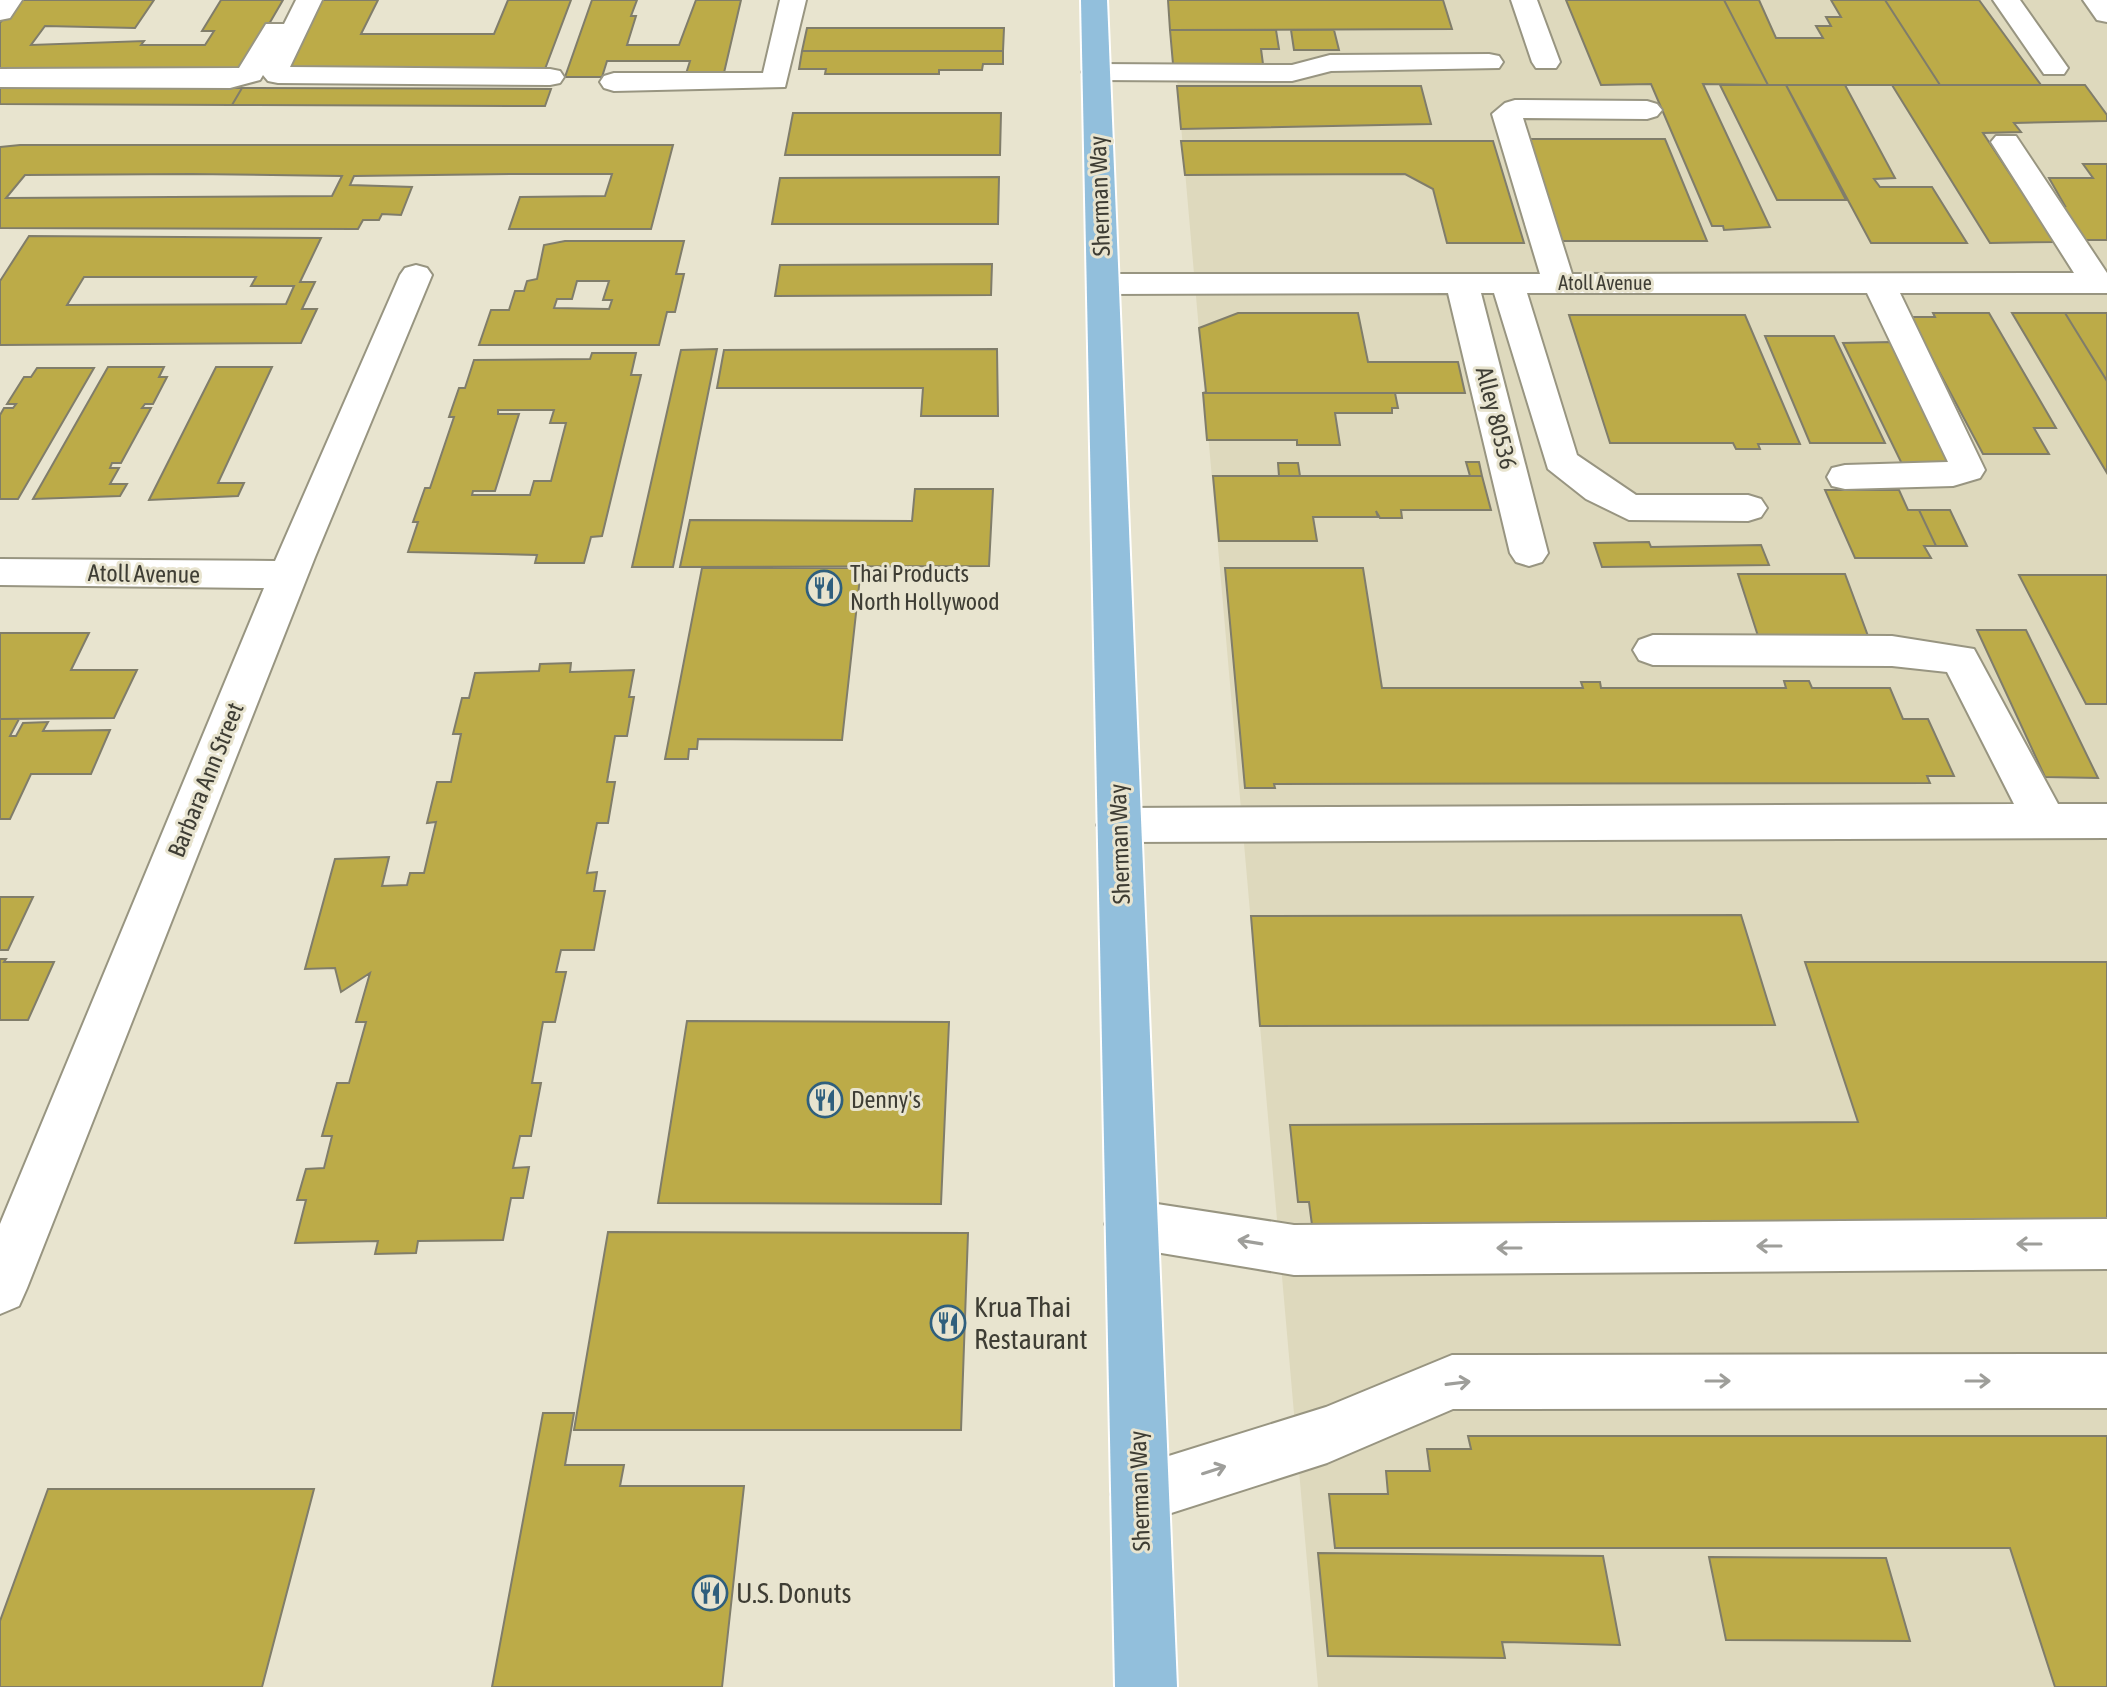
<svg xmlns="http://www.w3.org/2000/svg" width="2107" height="1687" font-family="'Asap Condensed',sans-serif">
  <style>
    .built { fill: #ded9bd }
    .building { fill: #bcab48; stroke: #807d6a; stroke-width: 2; fill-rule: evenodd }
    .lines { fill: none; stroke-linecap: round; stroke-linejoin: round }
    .minor-casing { stroke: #989581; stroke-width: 4 }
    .major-casing { stroke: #fff; stroke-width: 4 }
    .minor { fill: #fff; fill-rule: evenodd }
    .major { fill: #92bfdc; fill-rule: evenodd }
    .oneway { stroke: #9e9e9a }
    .labels { text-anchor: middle; stroke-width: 6; stroke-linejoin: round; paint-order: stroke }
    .far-street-label { font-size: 20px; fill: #3e3d34; stroke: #e8e4cf }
    .street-label { font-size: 24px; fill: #3e3d34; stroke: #e8e4cf }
    .poi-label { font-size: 24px; fill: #3e3d34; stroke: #e8e4cf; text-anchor: start }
    .near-poi-label { font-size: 28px; fill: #3e3d34; stroke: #e8e4cf; text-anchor: start }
  </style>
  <rect width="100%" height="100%" fill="#e8e4cf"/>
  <path class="built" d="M 1170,0 L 2107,0 L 2107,1687 L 1318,1687 Z"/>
  <path class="building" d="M 18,0 L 154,0 L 135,28 L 45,26 L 31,45 L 144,41 L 141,45 L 205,45 L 214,31 L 202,31 L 221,0 L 283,0 L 241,72 L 0,72 L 0,23 Z
    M 314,0 L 378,0 L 361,34 L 494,34 L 508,0 L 571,0 L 545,69 L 275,69 Z
    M 592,0 L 637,0 L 631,16 L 636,16 L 627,45 L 679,45 L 696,0 L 741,0 L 723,77 L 685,77 L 690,61 L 607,61 L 602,77 L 565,77 Z
    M 1168,0 L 1443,0 L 1452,29 L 1170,30 Z
    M 1566,0 L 1724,0 L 1768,85 L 1703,84 L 1770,227 L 1724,230 L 1723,226 L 1712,226 L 1651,84 L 1601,85 Z
    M 1724,0 L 1759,0 L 1776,38 L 1823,38 L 1816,26 L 1831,26 L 1826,17 L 1841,17 L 1831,0 L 1885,0 L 1940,85 L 1768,85 Z
    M 1885,0 L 1979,0 L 2041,85 L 1940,85 Z
    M 807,28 L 1004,28 L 1003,51 L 802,51 Z
    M 1170,30 L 1276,30 L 1279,49 L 1261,49 L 1263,64 L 1173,64 Z
    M 1291,30 L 1334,30 L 1339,50 L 1294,50 Z
    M 802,51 L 1003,51 L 1003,64 L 983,64 L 982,70 L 939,70 L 939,74 L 825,74 L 826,69 L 799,69 Z
    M 1720,85 L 1786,85 L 1846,200 L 1777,200 Z
    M 1786,85 L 1845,85 L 1895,178 L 1874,179 L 1880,187 L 1932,187 L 1967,243 L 1871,243 Z
    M 1892,85 L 2085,85 L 2107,115 L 2107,121 L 2014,123 L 2021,132 L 1983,133 L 2055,242 L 1990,243 Z
    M 1177,86 L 1421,86 L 1431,124 L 1181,129 Z
    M 0,88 L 242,88 L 232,105 L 0,104 Z
    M 242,88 L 551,89 L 545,106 L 232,105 Z
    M 793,113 L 1001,113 L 1000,155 L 785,155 Z
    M 1522,139 L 1665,139 L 1707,241 L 1555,241 Z
    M 1181,141 L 1493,141 L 1524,243 L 1447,243 L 1433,189 L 1405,174 L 1185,175 Z
    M 20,145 L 673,145 L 651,229 L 509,229 L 520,197 L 605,196 L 612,174 L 512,174 L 354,176 L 350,185 L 412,187 L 401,215 L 382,214 L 379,220 L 363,220 L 358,229 L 0,228 L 0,147 ZM 191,174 L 342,176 L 332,196 L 6,198 L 25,175 Z
    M 2083,164 L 2107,164 L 2107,240 L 2079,240 L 2057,206 L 2065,206 L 2049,178 L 2093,178 Z
    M 999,177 L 998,224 L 772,224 L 780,178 Z
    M 29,236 L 321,238 L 300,282 L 315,282 L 302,309 L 317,309 L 301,343 L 0,345 L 0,281 ZM 84,277 L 256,277 L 251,286 L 294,286 L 286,304 L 67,305 Z
    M 684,241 L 676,274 L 684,274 L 675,312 L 667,312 L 659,345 L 479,345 L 491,310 L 509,310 L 515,291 L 524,291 L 527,281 L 537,279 L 544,245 L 565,241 ZM 577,281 L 609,281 L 603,300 L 612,300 L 609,309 L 554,308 L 557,299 L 572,299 Z
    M 992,264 L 991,295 L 775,296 L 780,265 Z
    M 1238,313 L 1358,313 L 1368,362 L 1458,362 L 1465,393 L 1203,393 L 1206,392 L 1199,328 Z
    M 1933,313 L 1989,313 L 2056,428 L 2034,428 L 2049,454 L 1983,454 L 1910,317 L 1935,317 Z
    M 2012,313 L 2065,313 L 2107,381 L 2107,473 Z
    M 2065,313 L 2107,313 L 2107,381 Z
    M 1569,315 L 1745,315 L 1800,444 L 1758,444 L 1760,449 L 1736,449 L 1733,443 L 1610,443 Z
    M 1765,336 L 1834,336 L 1885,443 L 1810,443 Z
    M 1891,342 L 1953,463 L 1902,464 L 1843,343 Z
    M 717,349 L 673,567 L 632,567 L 681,350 Z
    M 997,349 L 998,416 L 921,416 L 923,388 L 717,388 L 724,350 Z
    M 592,353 L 636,353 L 631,375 L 641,375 L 602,536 L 591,537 L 584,563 L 535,563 L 537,555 L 408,552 L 418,522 L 413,522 L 425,488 L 430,488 L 454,417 L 449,417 L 459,388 L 465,388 L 474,360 L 590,359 ZM 498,410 L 554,410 L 550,423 L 566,423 L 551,481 L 534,481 L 530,495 L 472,495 L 473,491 L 495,491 L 519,414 L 498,414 Z
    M 108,367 L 164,367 L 159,377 L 167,377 L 153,404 L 145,404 L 142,408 L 151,408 L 121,463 L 112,463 L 110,468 L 119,468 L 110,484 L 127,484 L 120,496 L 33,499 Z
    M 216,367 L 272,367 L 218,483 L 244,483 L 238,496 L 149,500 Z
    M 37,368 L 94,368 L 18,499 L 0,499 L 0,415 L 4,408 L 13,408 L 16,404 L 7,404 L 24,377 L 31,377 Z
    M 1203,393 L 1395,393 L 1398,408 L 1392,408 L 1392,413 L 1335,413 L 1340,445 L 1297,445 L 1297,440 L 1207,440 Z
    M 1466,462 L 1479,462 L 1482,476 L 1470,476 Z
    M 1278,463 L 1298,463 L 1300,476 L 1279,476 Z
    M 1213,476 L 1482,476 L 1491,510 L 1401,510 L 1402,518 L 1380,518 L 1376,511 L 1378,517 L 1313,517 L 1317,541 L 1219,541 Z
    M 915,489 L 993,489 L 989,566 L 680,567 L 690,520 L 912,521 Z
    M 1825,490 L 1899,490 L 1908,510 L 1919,510 L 1936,546 L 1924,546 L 1931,558 L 1855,558 Z
    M 1919,510 L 1950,510 L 1967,546 L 1936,546 Z
    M 1649,542 L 1651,547 L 1761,545 L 1769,565 L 1602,567 L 1594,543 Z
    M 702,568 L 861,568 L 842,740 L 698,739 L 697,749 L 689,749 L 688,759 L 665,759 Z
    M 1225,568 L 1363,568 L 1382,688 L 1583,688 L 1581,682 L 1600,682 L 1601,688 L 1786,688 L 1784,681 L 1809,681 L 1812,688 L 1890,688 L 1903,719 L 1928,719 L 1954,776 L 1927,776 L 1930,783 L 1274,784 L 1275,788 L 1245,788 Z
    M 1738,574 L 1845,574 L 1868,636 L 1758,636 Z
    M 2019,575 L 2107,575 L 2107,704 L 2086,704 Z
    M 1977,630 L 2026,630 L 2098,778 L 2045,777 Z
    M 0,633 L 89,633 L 71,670 L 137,670 L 114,718 L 0,719 Z
    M 571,663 L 570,672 L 634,670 L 629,697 L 634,697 L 627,736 L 615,736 L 607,782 L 615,782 L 608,823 L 597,823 L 587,873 L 597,872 L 594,891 L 605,891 L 594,950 L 561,950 L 556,972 L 566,972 L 555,1022 L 543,1022 L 532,1083 L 541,1083 L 531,1136 L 520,1136 L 513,1168 L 529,1167 L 523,1198 L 511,1198 L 503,1240 L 418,1241 L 416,1253 L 375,1254 L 378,1241 L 295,1243 L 306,1200 L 297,1200 L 306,1169 L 324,1168 L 332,1136 L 322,1136 L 337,1083 L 349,1083 L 366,1022 L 356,1022 L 370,973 L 341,992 L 335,968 L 305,969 L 335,859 L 389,857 L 382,886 L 407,885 L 410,873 L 424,873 L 436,822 L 427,823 L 437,782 L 451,782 L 461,734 L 453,734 L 462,698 L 469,698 L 475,673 L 539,671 L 540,664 Z
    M 0,719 L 19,719 L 10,736 L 16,736 L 23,723 L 48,722 L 43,731 L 110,730 L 91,774 L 31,774 L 10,819 L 0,819 Z
    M 0,897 L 33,897 L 8,950 L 0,950 Z
    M 1741,915 L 1775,1025 L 1260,1026 L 1251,916 Z
    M 0,959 L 6,959 L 4,962 L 54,962 L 28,1020 L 0,1020 Z
    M 1805,962 L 2107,962 L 2107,1221 L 1312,1225 L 1309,1202 L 1298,1202 L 1290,1125 L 1858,1122 Z
    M 687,1021 L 949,1022 L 941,1204 L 658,1203 Z
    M 608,1232 L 968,1233 L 961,1430 L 574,1430 Z
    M 543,1413 L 574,1413 L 565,1465 L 624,1465 L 620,1486 L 744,1486 L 722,1687 L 492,1687 Z
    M 1468,1436 L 2107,1436 L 2107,1687 L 2055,1687 L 2010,1548 L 1335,1548 L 1329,1494 L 1388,1494 L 1386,1471 L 1430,1471 L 1427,1449 L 1471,1449 Z
    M 48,1489 L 314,1489 L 262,1687 L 0,1687 L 0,1621 Z
    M 1318,1553 L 1603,1556 L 1620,1645 L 1502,1642 L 1505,1658 L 1328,1656 Z
    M 1709,1557 L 1886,1558 L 1910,1641 L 1726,1640 Z"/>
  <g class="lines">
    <g class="minor-casing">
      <path id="minor" d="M 0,0 L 22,0 L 10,18 L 0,20 Z
        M 296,0 L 322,0 L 290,67 L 550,69 L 560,71 L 564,77 L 560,83 L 550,85 L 278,83 L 268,81 L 263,75 L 260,80 L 230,88 L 0,87 L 0,69 L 239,68 L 266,24 L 284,24 Z
        M 780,0 L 806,0 L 785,87 L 614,91 L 604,88 L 600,82 L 604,76 L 614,73 L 763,73 Z
        M 1511,0 L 1537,0 L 1560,62 L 1556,68 L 1536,68 L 1532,62 Z
        M 1993,0 L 2020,0 L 2068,68 L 2064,74 L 2044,74 Z
        M 2083,0 L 2107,0 L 2107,22 L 2097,20 Z
        M 1489,54 L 1499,56 L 1503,62 L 1499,68 L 1331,71 L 1292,81 L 1096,80 L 1086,78 L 1082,72 L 1086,66 L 1096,64 L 1292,65 L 1330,55 Z
        M 1515,100 L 1647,101 L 1657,104 L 1662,110 L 1657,116 L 1647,119 L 1523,118 L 1572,274 L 2074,273 L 1991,142 L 1996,136 L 2016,136 L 2107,273 L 2107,293 L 1900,293 L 1985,470 L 1980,478 L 1953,486 L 1845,489 L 1832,486 L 1827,477 L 1832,468 L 1845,465 L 1948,462 L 1867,293 L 1527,293 L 1577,455 L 1636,495 L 1748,495 L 1761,499 L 1767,508 L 1761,517 L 1748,521 L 1629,520 L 1586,499 L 1548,469 L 1494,293 L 1481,293 L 1548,553 L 1542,562 L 1529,566 L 1516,562 L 1510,553 L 1448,293 L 1103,294 L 1091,291 L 1087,284 L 1091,277 L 1103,274 L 1540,274 L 1492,114 L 1505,103 Z
        M 416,265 L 427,268 L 432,275 L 315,557 L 27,1288 L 19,1306 L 0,1314 L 0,1224 L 264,588 L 0,585 L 0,559 L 275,561 L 400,275 L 405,268 Z
        M 1653,635 L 1892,636 L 1974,649 L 2058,804 L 2107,804 L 2107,838 L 1119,842 L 1104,837 L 1097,825 L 1104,813 L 1119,808 L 2014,804 L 1947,672 L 1892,666 L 1653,665 L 1639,660 L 1633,650 L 1639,640 Z
        M 1131,1200 L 1294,1225 L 2107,1219 L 2107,1269 L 1294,1275 L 1131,1248 L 1113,1241 L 1105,1224 L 1113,1207 Z
        M 2107,1354 L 2107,1408 L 1453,1409 L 1327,1463 L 1140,1523 L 1120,1514 L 1111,1494 L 1120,1474 L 1140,1465 L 1326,1407 L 1452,1355 Z"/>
    </g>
    <g class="major-casing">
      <path id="major" d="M 1081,0 L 1107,0 L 1177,1687 L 1115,1687 Z"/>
    </g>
    <use href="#minor" class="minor"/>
    <use href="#major" class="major"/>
  </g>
  <defs><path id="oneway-shaft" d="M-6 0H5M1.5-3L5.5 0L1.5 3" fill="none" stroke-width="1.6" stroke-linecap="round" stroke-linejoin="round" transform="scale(2)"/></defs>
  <g class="oneway">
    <use href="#oneway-shaft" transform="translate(1250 1242) rotate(-171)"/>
    <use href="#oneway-shaft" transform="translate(2029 1244) rotate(180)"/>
    <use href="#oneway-shaft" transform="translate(1769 1246) rotate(180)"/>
    <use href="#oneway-shaft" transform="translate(1509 1248) rotate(180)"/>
    <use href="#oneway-shaft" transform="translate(1718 1381)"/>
    <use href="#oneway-shaft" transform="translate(1978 1381)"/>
    <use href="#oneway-shaft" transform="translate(1458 1383) rotate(-7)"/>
    <use href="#oneway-shaft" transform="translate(1214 1470) rotate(-18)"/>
  </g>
  <defs>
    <g id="restaurant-ring" transform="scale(1.8)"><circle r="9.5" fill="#e8e4cf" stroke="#2f5f7d" stroke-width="1.5"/><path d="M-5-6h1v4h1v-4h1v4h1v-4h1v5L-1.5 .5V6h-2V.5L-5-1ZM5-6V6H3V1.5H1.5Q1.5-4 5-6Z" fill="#2f5f7d"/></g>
  </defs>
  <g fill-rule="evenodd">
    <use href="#restaurant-ring" x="824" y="588"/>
    <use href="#restaurant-ring" x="825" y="1100"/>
    <use href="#restaurant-ring" x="948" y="1323"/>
    <use href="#restaurant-ring" x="710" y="1593"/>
  </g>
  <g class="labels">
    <g class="far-street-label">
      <text x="1605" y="290">Atoll Avenue</text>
    </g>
    <g class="street-label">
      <text transform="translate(1100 196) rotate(-92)" y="8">Sherman Way</text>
      <text transform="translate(1496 418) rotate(76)" y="8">Alley 80536</text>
      <text transform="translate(144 574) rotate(1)" y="8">Atoll Avenue</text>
      <text transform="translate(206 780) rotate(-68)" y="8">Barbara Ann Street</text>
      <text transform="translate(1120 844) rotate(-92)" y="8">Sherman Way</text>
      <text transform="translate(1140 1491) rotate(-92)" y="8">Sherman Way</text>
    </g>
    <g class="poi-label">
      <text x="850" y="582">Thai Products<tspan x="850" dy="28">North Hollywood</tspan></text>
      <text x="851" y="1108">Denny's</text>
    </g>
    <g class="near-poi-label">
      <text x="974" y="1317">Krua Thai<tspan x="974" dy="32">Restaurant</tspan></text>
      <text x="736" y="1603">U.S. Donuts</text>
    </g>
  </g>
</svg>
